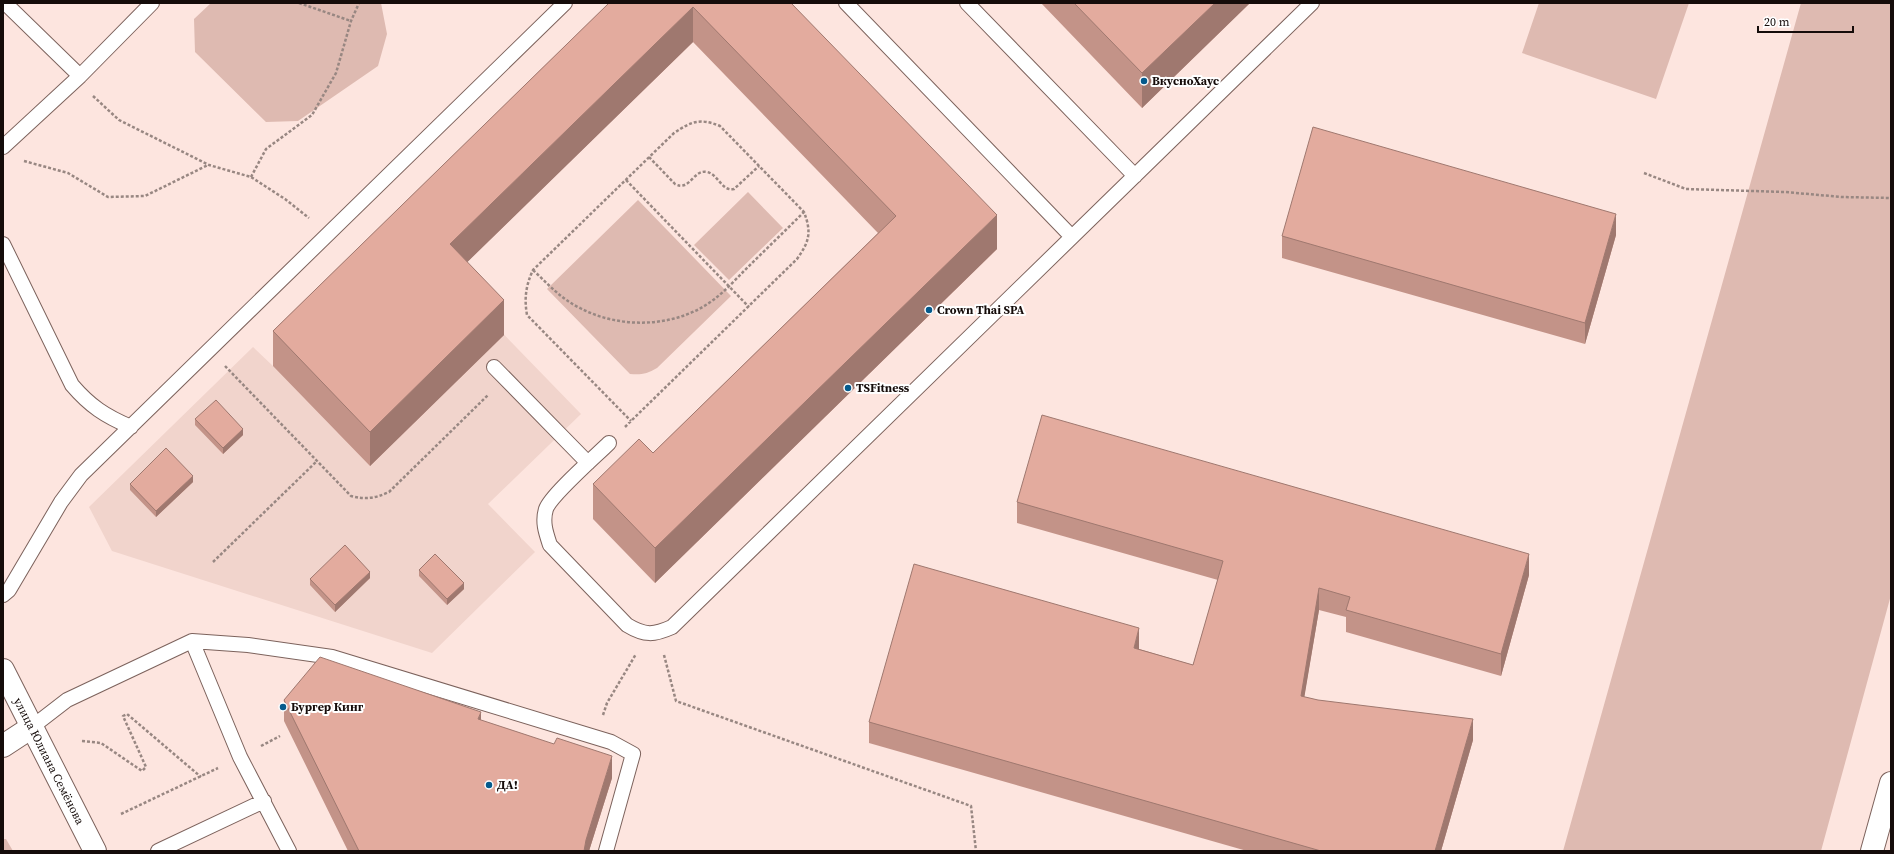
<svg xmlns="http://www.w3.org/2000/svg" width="1894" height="854" font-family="'Source Serif 4',serif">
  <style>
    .built { fill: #f1d4cc }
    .green { fill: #debab1 }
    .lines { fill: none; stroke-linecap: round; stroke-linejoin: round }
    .lane-casing { stroke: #7c625c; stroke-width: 16 }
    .street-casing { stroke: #7c625c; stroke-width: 24 }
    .secondary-casing { stroke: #7c625c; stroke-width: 24 }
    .path { stroke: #988782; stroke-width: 2.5; stroke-dasharray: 3 2; stroke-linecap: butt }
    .lane { stroke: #fff; stroke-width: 14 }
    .street { stroke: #fff; stroke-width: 22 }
    .secondary { stroke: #fff; stroke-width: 22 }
    .wall { fill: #c39388 }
    .shaded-wall { fill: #9f786f }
    .building { fill: #e3ab9e; stroke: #9f786f }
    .poi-dot { fill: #055a8c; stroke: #fff; stroke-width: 1.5 }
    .labels { text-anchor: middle; stroke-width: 4; stroke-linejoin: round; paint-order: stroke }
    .poi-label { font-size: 12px; font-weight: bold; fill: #150c0a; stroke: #fff; text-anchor: start }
    .street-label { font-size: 12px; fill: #150c0a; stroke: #fff }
  </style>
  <rect width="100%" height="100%" fill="#fde5df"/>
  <path class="built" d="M 457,286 L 581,414 L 488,504 L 535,552 L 432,653 L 112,551 L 89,507 L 253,347 L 273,366 Z"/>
  <path class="green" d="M 211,3 L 381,3 L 387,34 L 378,66 L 298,121 L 266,122 L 195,52 L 194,19 Z
    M 1539,3 L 1689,3 L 1656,99 L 1522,53 Z
    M 1801,3 L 1891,3 L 1891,595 L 1821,851 L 1563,851 Z
    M 748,192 L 783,228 L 729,280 L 694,245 Z
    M 638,200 L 731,296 L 657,368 C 647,374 641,375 630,374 L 547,289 Z
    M 3,839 L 6,839 L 13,851 L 3,851 Z"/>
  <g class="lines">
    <g class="lane-casing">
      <path id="lane" d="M 5,3 L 80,76
        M 967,3 L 1135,176
        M 3,147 L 80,76 L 152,3
        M 1072,237 L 1312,3
        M 3,244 L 72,385 C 90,406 105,416 131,427
        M 494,367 L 588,463
        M 609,443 C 596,456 551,495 546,509 C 542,522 546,533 550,545 L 627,625 C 645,636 654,635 672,627 L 1072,237 L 846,3
        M 3,595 L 9,590 L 61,502 L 81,475 L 565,3
        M 192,641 L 240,757 L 289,851
        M 32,727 L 67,700 L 192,641 L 248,645 L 332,657 L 611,742 L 633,754 L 606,851
        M 158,851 L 264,801"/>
    </g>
    <g class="street-casing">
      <path id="street" d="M 3,746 L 32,727"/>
    </g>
    <g class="secondary-casing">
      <path id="secondary" d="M 3,670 L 95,851
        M 1872,851 L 1891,783"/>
    </g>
    <path class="path" d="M 299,3 L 351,21
      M 93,96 L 119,120 L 209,165 L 251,177 L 285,199 L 309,218
      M 649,157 L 675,184 C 690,192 693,169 707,172 C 718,174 722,192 734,189 L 759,166
      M 24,161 L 68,173 L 108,197 L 145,196 L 208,165
      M 1644,173 L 1686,189 L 1785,192 L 1842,197 L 1891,198
      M 251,177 L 266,149 L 312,115 L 336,73 L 351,21 L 359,3
      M 626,180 L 749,307
      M 533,270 C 548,284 561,299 580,308 C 621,330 680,328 717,297 C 726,290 735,280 743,272 C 763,252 784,232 804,212
      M 225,366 L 351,496 C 366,500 376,498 389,492 L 488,395
      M 625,427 L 631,421 L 797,259 C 809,242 812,233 804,212 L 720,126 C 700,118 692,121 674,133 L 533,270 C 526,285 524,298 527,315 L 631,421
      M 213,562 L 317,461
      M 664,655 L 676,701 L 971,806 L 976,851
      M 603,715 L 607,703 L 636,654
      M 82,741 L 101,743 L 142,771 L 146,767 L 123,716 L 127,714 L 201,777
      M 261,746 L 280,736
      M 121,814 L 218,768"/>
    <use href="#lane" class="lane"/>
    <use href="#street" class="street"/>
    <use href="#secondary" class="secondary"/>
  </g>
  <path class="wall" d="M 609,3 L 791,3 L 997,249 L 655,583 L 593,519 L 593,484 L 653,453 L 878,233 L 693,42 L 467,262 L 504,335 L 370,466 L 273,366 L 273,331 Z
    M 1041,3 L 1250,3 L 1142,108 Z
    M 1616,235 L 1585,344 L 1282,258 L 1282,236 Z
    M 195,419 L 243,435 L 223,454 L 195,425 Z
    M 193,482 L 156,517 L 130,490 L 130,484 Z
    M 1017,502 L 1529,575 L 1501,676 L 1346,632 L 1346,617 L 1319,610 L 1304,697 L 1473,740 L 1441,851 L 1247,851 L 869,743 L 869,722 L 1139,649 L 1193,665 L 1218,580 L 1017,523 Z
    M 419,570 L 464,589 L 447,605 L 419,576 Z
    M 370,578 L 335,612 L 310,585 L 310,579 Z
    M 284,700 L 481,720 L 612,778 L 589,851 L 348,851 L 284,721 Z"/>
  <path class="shaded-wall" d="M 1215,3 L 1250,3 L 1142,108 L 1142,73 Z
    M 693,7 L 693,42 L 450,279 L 450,244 Z
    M 1616,214 L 1616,235 L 1585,344 L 1585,323 Z
    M 997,215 L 997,249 L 655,583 L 655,548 Z
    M 504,300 L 504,335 L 370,466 L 370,432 Z
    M 243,429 L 243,435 L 223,454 L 223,448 Z
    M 193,476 L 193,482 L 156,517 L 156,511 Z
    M 1529,554 L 1529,575 L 1501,676 L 1501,654 Z
    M 370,572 L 370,578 L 335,612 L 335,605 Z
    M 464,583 L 464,589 L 447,605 L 447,599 Z
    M 1319,588 L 1319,610 L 1301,717 L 1301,696 Z
    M 1139,628 L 1139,650 L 1134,648 Z
    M 481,712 L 481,733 L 478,719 Z
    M 1473,719 L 1473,740 L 1441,851 L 1435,851 Z
    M 612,756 L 612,778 L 589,851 L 584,851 L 586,840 Z"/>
  <path class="building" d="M 609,3 L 791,3 L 997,215 L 655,548 L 593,484 L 639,439 L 653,453 L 896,216 L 693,7 L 450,244 L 504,300 L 370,432 L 273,331 Z
    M 1074,3 L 1215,3 L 1142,73 Z
    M 1313,127 L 1616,214 L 1585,323 L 1282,236 Z
    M 216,400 L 243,429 L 223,448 L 195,419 Z
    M 1042,415 L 1529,554 L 1501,654 L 1346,610 L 1350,597 L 1319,588 L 1301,696 L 1318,700 L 1473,719 L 1435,851 L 1321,851 L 869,722 L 914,564 L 1139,628 L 1134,648 L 1193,665 L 1223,561 L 1017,502 Z
    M 166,448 L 193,476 L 156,511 L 130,484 Z
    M 345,545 L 370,572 L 335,605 L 310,579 Z
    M 435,554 L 464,583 L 447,599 L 419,570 Z
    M 320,657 L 481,712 L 478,719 L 554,744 L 557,738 L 612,756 L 586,840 L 584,851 L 359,851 L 284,700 Z"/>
  <g class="poi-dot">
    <circle cx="1144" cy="81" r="4"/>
    <circle cx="929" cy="310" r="4"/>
    <circle cx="848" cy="388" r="4"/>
    <circle cx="283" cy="707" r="4"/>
    <circle cx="489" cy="785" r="4"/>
  </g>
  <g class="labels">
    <g class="poi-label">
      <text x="1152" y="85">ВкусноХаус</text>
      <text x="937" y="314">Crown Thai SPA</text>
      <text x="856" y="392">TSFitness</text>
      <text x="291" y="711">Бургер Кинг</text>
      <text x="497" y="789">ДА!</text>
    </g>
    <g class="street-label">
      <text transform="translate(49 761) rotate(63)" y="4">улица Юлиана Семёнова</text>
    </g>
  </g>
  <rect width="1894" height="854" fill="none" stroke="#150c0a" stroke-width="8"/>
  <path d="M1758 26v6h95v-6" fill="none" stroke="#150c0a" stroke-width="2"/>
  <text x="1764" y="26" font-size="12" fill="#150c0a" stroke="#ffffff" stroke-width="3" paint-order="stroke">20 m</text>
</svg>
